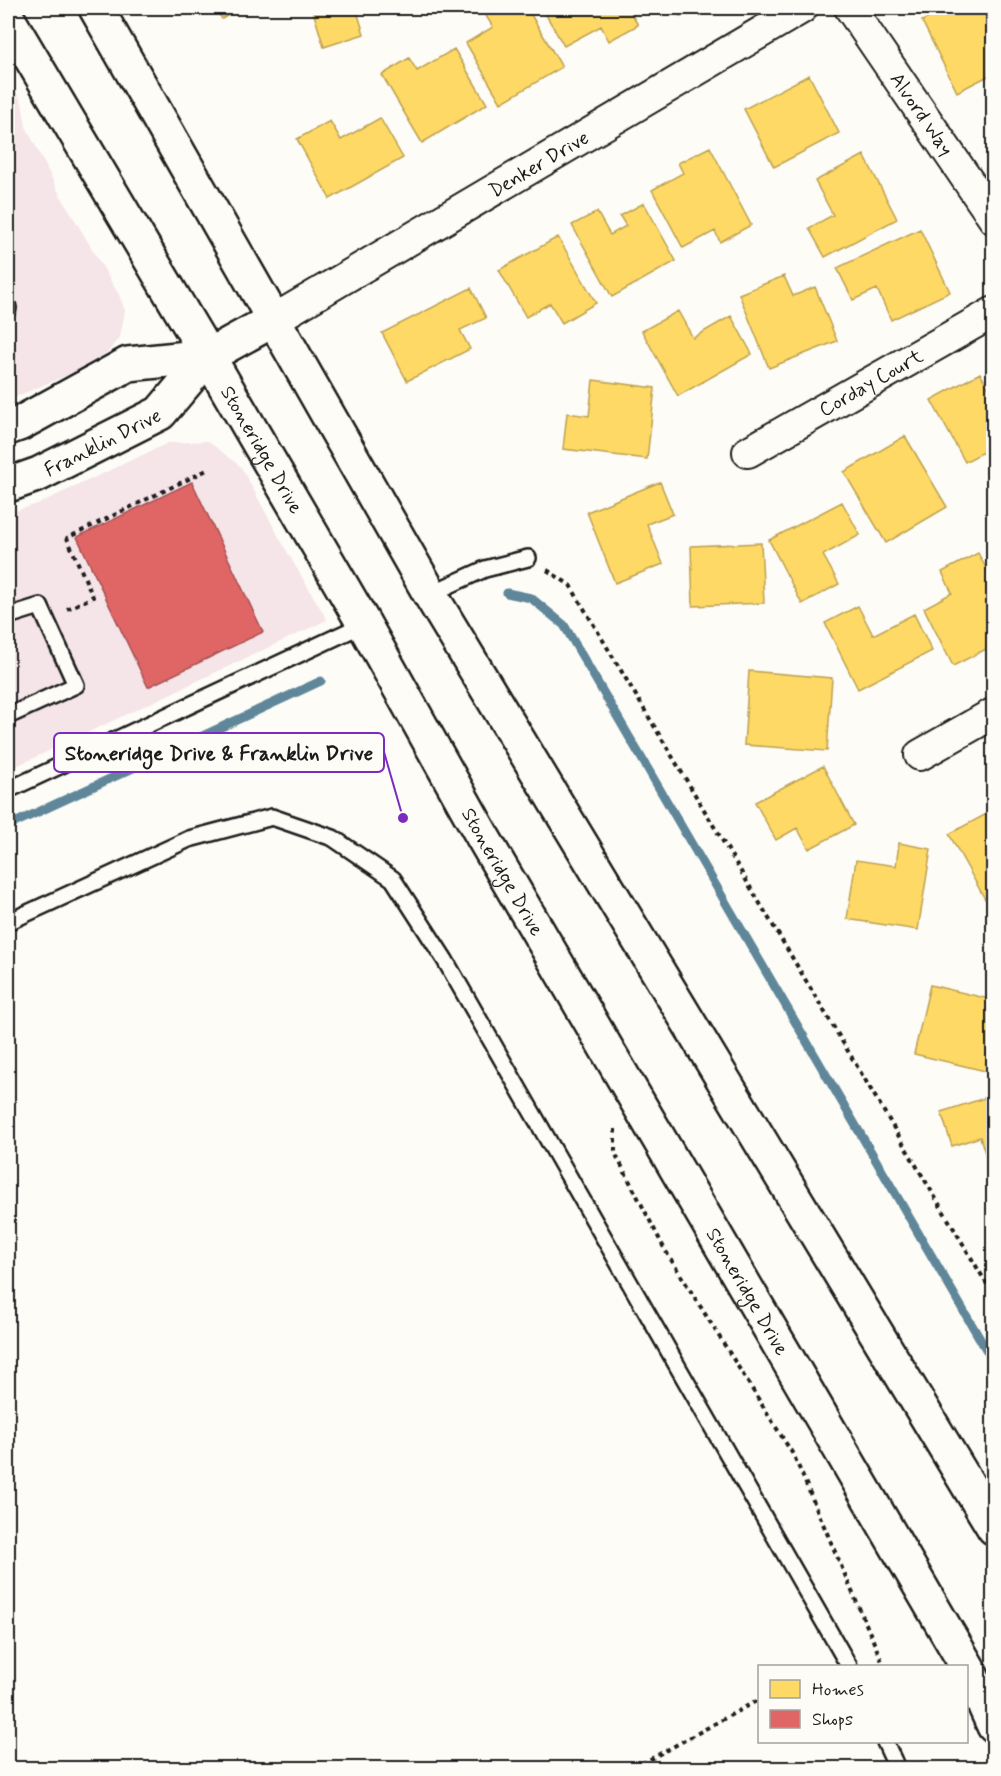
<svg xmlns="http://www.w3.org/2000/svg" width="1001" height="1776" font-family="Mynerve,sans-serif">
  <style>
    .built { fill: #f5e4e8 }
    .homes { fill: #ffd966; stroke: #bba050; stroke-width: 1.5 }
    .shops { fill: #e06666; stroke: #a55050; stroke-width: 1.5 }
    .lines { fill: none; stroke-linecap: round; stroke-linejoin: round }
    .stream { stroke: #5e8799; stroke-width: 9 }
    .lane-casing { stroke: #1c1c1c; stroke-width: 20 }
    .street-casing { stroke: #1c1c1c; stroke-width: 34 }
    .secondary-casing { stroke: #1c1c1c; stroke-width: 38 }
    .path { stroke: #1c1c1c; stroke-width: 4; stroke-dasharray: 4.5 4.5; stroke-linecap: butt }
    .lane { stroke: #fdfcf7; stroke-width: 15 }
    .street { stroke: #fdfcf7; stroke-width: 30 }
    .secondary { stroke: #fdfcf7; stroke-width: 33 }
    .labels { text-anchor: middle; stroke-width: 6; stroke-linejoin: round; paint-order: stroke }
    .street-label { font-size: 20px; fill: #1c1c1c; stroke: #fdfcf7 }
    .leader { fill: none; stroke: #7b2cbf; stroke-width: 2 }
    .callout-dot { fill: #7b2cbf; stroke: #fdfcf7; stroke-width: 2 }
    .callout { fill: #fdfcf7; stroke: #7b2cbf; stroke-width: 2 }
    .callout-label { font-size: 21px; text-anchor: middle; font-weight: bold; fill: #1c1c1c }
  </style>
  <rect width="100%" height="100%" fill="#fdfcf7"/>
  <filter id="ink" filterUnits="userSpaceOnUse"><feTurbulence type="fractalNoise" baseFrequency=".0167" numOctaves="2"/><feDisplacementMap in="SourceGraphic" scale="12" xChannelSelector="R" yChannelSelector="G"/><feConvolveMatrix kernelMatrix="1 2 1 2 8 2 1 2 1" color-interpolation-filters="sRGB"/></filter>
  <g filter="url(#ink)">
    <path class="built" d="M 8,76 L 22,103 L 26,127 L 58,191 L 119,295 L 125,311 L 120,336 L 108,352 L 72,373 L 8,400 Z
      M 208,441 L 241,467 L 286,550 L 327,620 L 8,770 L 8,513 L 38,504 L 168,443 Z"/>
    <path class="homes" d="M 215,8 L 241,8 L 222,19 Z
      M 312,8 L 356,8 L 364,34 L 324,47 Z
      M 489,8 L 527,8 L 562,67 L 501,103 L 466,43 L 493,27 L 483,11 Z
      M 542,8 L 628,8 L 638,25 L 609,41 L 601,26 L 564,46 Z
      M 675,8 L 696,8 L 680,16 Z
      M 948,8 L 989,8 L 994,16 L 994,57 L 991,58 L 994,63 L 994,73 L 957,92 L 922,21 Z
      M 454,49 L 487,104 L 422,143 L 382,75 L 409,58 L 417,71 Z
      M 809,75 L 839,133 L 774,167 L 744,109 Z
      M 380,118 L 403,158 L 330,199 L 297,139 L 330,121 L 341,140 Z
      M 710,147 L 751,225 L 720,242 L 715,231 L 683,248 L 652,190 L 683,173 L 678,163 Z
      M 864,155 L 897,219 L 825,257 L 809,228 L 833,215 L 815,181 Z
      M 644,203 L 676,261 L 612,297 L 572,225 L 597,212 L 610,235 L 626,226 L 620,216 Z
      M 920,229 L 950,292 L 891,320 L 877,289 L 853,300 L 837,268 Z
      M 558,237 L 596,303 L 562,323 L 550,303 L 526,317 L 499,270 Z
      M 784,276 L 793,296 L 815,287 L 837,341 L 769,368 L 739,294 Z
      M 471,288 L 486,318 L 460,330 L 470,349 L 407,381 L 382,333 Z
      M 678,311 L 693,338 L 731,316 L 752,354 L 678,396 L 642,331 Z
      M 980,373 L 994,398 L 994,446 L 965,462 L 931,400 Z
      M 593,380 L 655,388 L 647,459 L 563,449 L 567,413 L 589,416 Z
      M 905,436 L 947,507 L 886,543 L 844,472 Z
      M 660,482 L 673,514 L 647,524 L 663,564 L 615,583 L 587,512 Z
      M 842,502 L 860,535 L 823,555 L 839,584 L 802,604 L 769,540 Z
      M 761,543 L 764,603 L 693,606 L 691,546 Z
      M 978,553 L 994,583 L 994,645 L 953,666 L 924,608 L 952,593 L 942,572 Z
      M 858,606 L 873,635 L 914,614 L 932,651 L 858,689 L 825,623 Z
      M 749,671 L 832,678 L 827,751 L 744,745 Z
      M 823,766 L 854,825 L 809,849 L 797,828 L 776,840 L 755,802 Z
      M 994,810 L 994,895 L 985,899 L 949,834 Z
      M 899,843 L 931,849 L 918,930 L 847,919 L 856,860 L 896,866 Z
      M 930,985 L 994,1000 L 994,1073 L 914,1054 Z
      M 994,1095 L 994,1172 L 991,1173 L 980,1137 L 952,1146 L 941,1112 Z"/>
    <path class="shops" d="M 192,482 L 263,632 L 148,687 L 77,537 Z"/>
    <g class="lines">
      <path class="stream" d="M 507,593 L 531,598 L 564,625 L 994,1363
        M 8,826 L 321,681"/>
      <g class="lane-casing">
        <path id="lane" d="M 8,307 L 8,309
          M 430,594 L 485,569 L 528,558
          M 8,616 L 40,606 L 76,685 L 8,716
          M 8,790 L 364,624
          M 8,922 L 189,839 L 272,817 L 333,838 L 393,879 L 445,960 L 849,1666
          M 885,1742 L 897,1768"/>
      </g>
      <g class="street-casing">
        <g id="street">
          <path id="s1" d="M 850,8 L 994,219"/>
          <path id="s2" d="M 275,319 L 802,8"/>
          <path id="s3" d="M 748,452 L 994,312"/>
          <path d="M 920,755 L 994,713"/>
        </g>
      </g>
      <g class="secondary-casing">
        <g id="secondary">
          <path d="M 96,8 L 430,594 L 994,1528"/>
          <path id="s4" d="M 8,19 L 208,356 L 364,624 L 484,839 L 968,1668 L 994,1726"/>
          <path d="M 8,428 L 19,424 L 128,364 L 208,356"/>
          <path id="s5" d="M 8,485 L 39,474 L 160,413 L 208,356 L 275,319"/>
        </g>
      </g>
      <path class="path" d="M 547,570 L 570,585 L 994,1296
        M 67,609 L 93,597 L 67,538 L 209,469
        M 615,1129 L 615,1153 L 665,1250 L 794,1456 L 884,1666
        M 634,1768 L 760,1699"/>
      <use href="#lane" class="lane"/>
      <use href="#street" class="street"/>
      <use href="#secondary" class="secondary"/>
    </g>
  </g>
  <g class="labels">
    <g class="street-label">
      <text dy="7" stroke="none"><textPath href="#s1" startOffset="128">Alvord Way</textPath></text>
      <text dy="7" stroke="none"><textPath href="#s2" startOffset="306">Denker Drive</textPath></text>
      <text dy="7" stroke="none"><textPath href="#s3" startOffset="141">Corday Court</textPath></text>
      <text dy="7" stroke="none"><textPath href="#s5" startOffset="104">Franklin Drive</textPath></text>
      <text dy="7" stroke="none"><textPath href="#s4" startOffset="500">Stoneridge Drive</textPath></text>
      <text dy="7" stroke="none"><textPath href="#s4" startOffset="986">Stoneridge Drive</textPath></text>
      <text dy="7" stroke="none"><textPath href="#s4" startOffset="1472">Stoneridge Drive</textPath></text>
    </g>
  </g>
  <path class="leader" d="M403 818L384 752"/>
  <circle class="callout-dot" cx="403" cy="818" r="6"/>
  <rect class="callout" x="54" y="733" width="330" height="39" rx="6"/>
  <g class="callout-label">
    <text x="219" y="760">Stoneridge Drive &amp; Franklin Drive</text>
  </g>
  <rect width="1001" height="1776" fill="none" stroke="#fdfcf7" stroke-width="30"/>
  <rect x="15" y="15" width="971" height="1746" fill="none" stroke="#1c1c1c" stroke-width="2" filter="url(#ink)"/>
  <rect x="758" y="1665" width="210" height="78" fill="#fdfcf7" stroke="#a3a29f" stroke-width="1.5"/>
  <rect x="770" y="1680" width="30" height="18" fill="#ffd966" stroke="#a3a29f" stroke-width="1.5"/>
  <text x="812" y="1695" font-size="18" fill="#1c1c1c">Homes</text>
  <rect x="770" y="1710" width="30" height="18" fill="#e06666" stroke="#a3a29f" stroke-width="1.5"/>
  <text x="812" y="1725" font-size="18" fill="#1c1c1c">Shops</text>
</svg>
